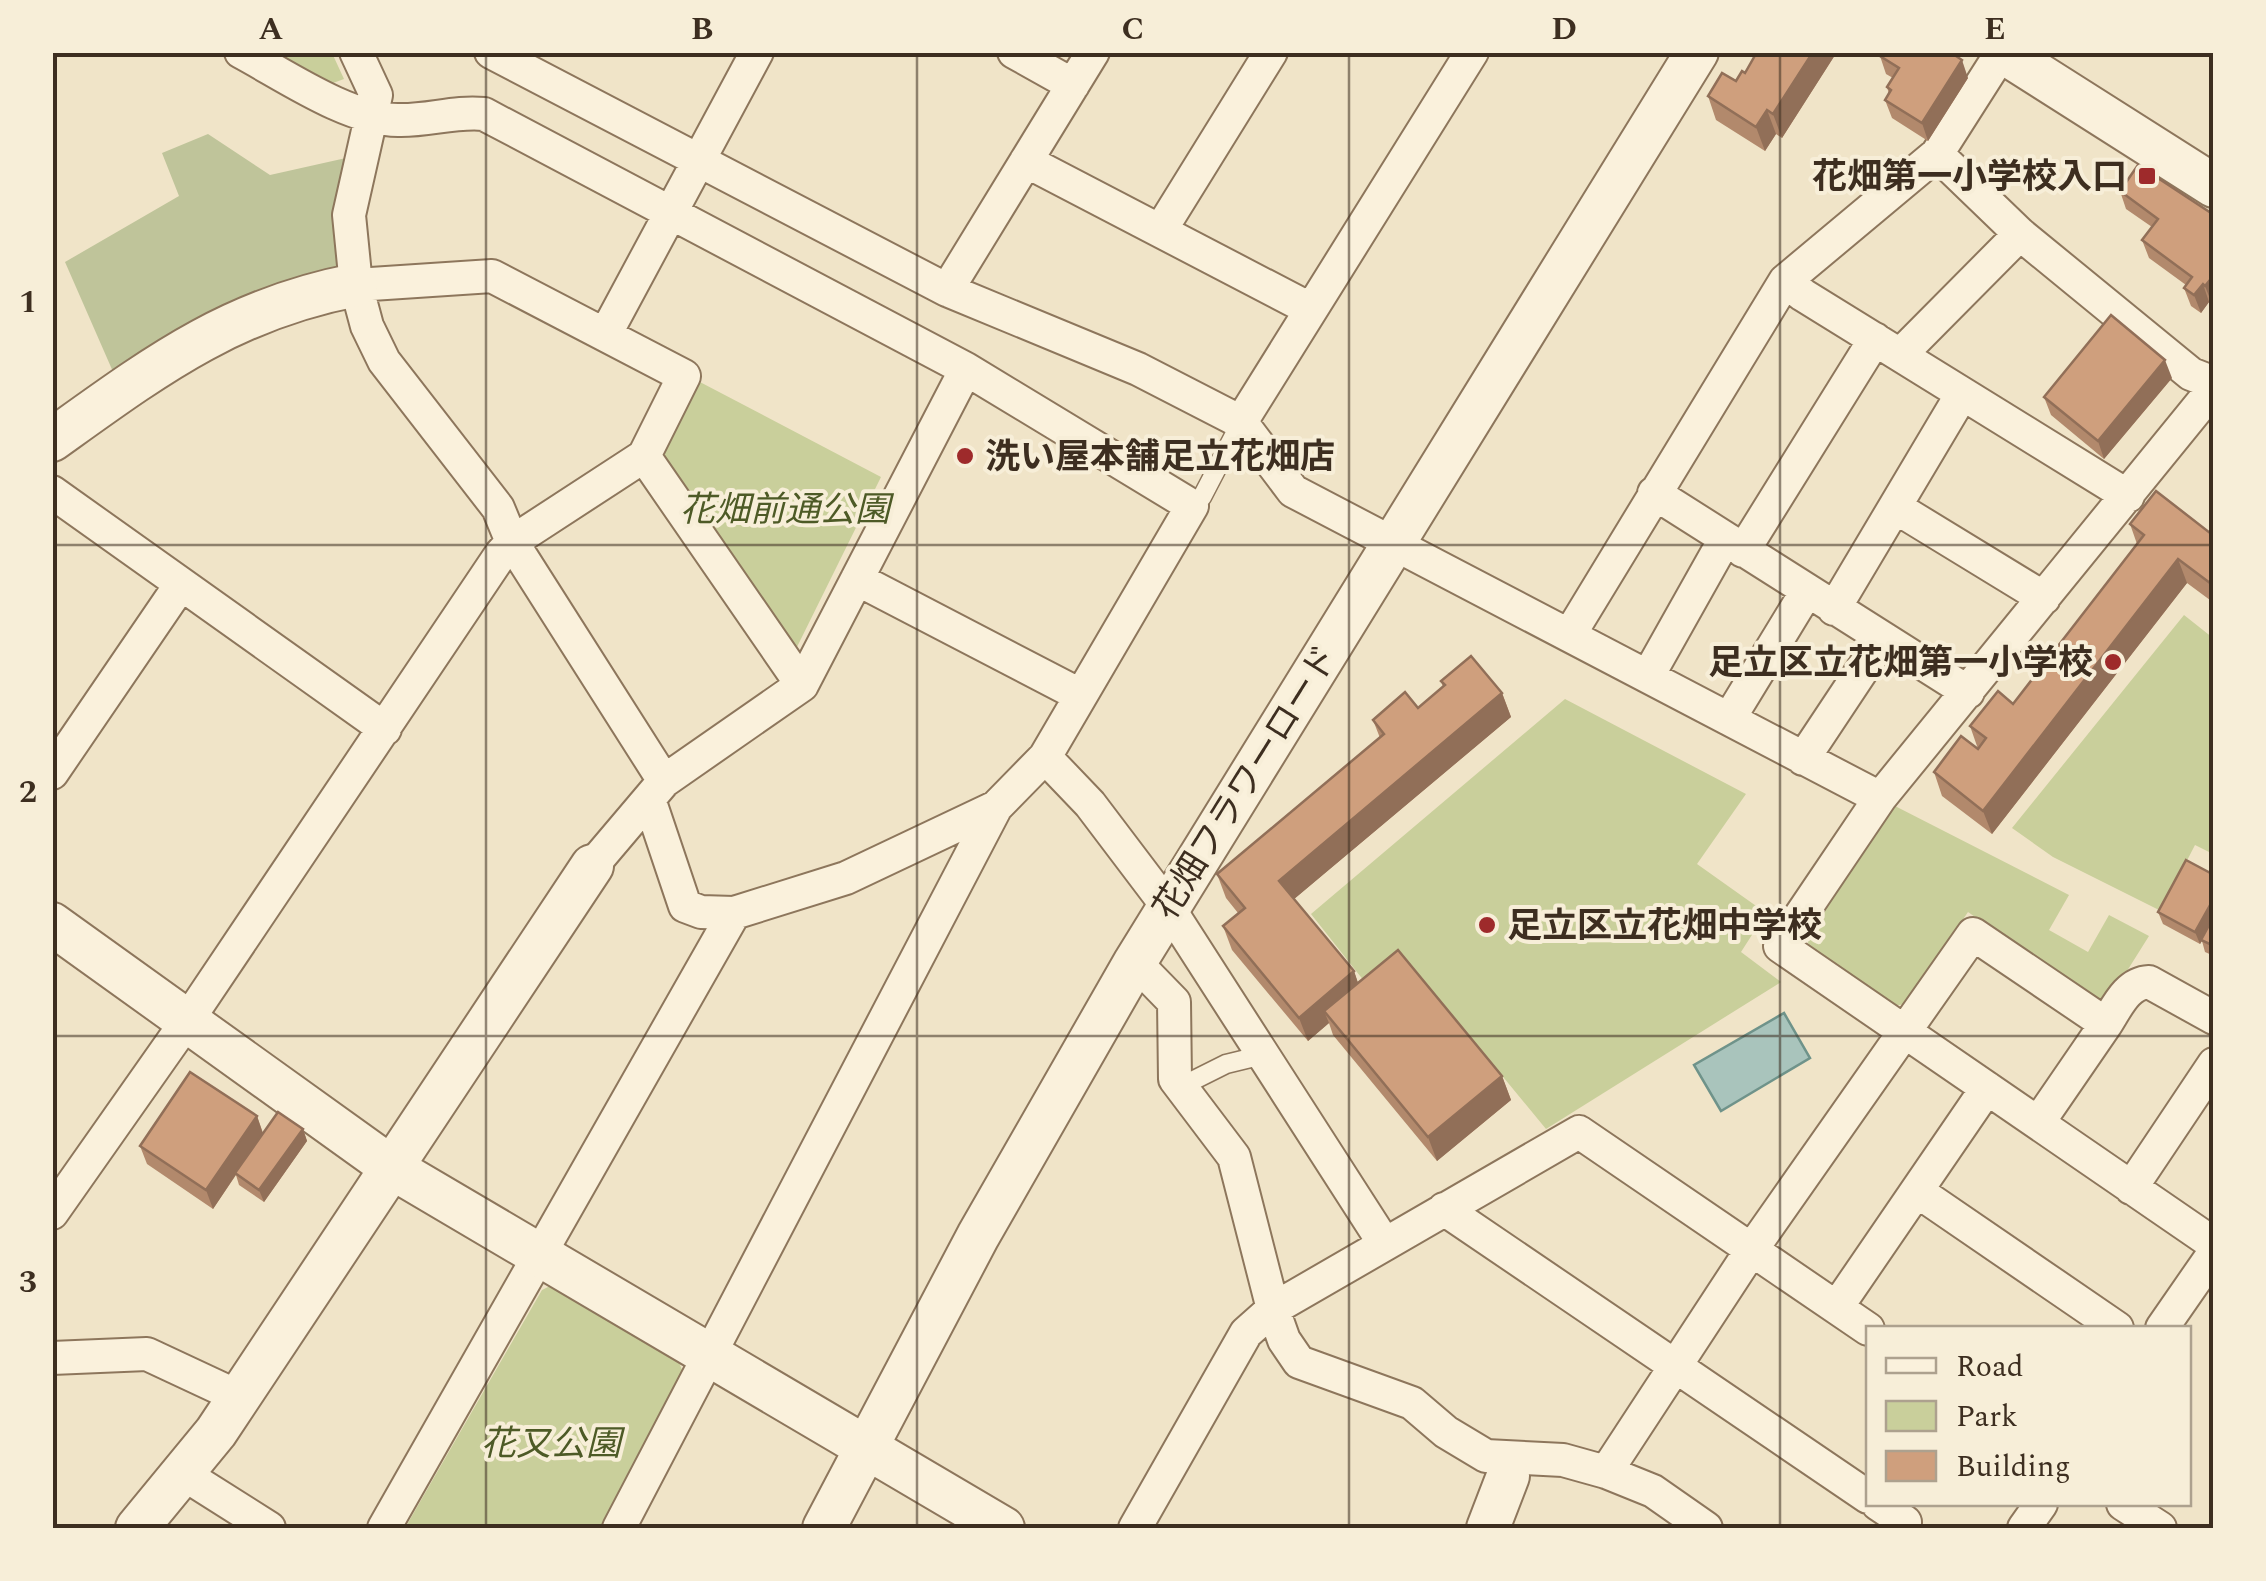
<svg xmlns="http://www.w3.org/2000/svg" width="2266" height="1581" font-family="Spectral,'Noto Sans JP',serif">
  <style>
    .green { fill: #c9cf9b }
    .cemetery { fill: #bfc49a }
    .water { fill: #a9c4bc; stroke: #6f938a; stroke-width: 2.5 }
    .lines { fill: none; stroke-linecap: round; stroke-linejoin: round }
    .service-casing { stroke: #8d765c; stroke-width: 21 }
    .minor-casing { stroke: #8d765c; stroke-width: 36 }
    .tertiary-casing { stroke: #8d765c; stroke-width: 46 }
    .service { stroke: #faf1dc; stroke-width: 18 }
    .minor { stroke: #faf1dc; stroke-width: 32 }
    .tertiary { stroke: #faf1dc; stroke-width: 42 }
    .wall { fill: #b2896c }
    .shaded-wall { fill: #916f58 }
    .building { fill: #cf9f7d; stroke: #916f58; stroke-width: 2.5 }
    .grid { fill: none; stroke: #3d2e20; stroke-width: 2.5; stroke-opacity: 0.55 }
    .poi-dot { fill: #9e2a2b; stroke: #f7eed8; stroke-width: 4 }
    .labels { text-anchor: middle; stroke-width: 8; stroke-linejoin: round; paint-order: stroke }
    .poi-label { font-size: 35px; font-weight: bold; fill: #3d2e20; stroke: #f7eed8; text-anchor: end }
    .park-label { font-size: 35px; font-style: italic; fill: #4d5a26; stroke: #f7eed8 }
    .street-label { font-size: 35px; fill: #3d2e20; stroke: #f7eed8 }
    .neatline { fill: none; stroke: #3d2e20; stroke-width: 4 }
    .grid-label { font-size: 32px; text-anchor: middle; font-weight: bold; fill: #3d2e20 }
  </style>
  <rect width="100%" height="100%" fill="#f0e4c8"/>
  <path class="green" d="M 276,53 L 332,53 L 344,79 L 333,83 Z
    M 698,381 L 881,477 L 796,649 L 661,460 Z
    M 2184,615 L 2213,638 L 2213,854 L 2195,845 L 2161,911 L 2053,857 L 2012,828 Z
    M 1565,699 L 1746,794 L 1697,864 L 1766,913 L 1741,952 L 1781,982 L 1546,1129 L 1406,959 L 1368,986 L 1311,914 Z
    M 1895,806 L 2069,895 L 2049,930 L 2088,952 L 2109,915 L 2149,936 L 2110,998 L 2095,1000 L 1968,912 L 1906,1004 L 1892,1006 L 1809,946 L 1806,936 Z
    M 550,1286 L 679,1362 L 682,1370 L 602,1528 L 405,1528 L 542,1290 Z"/>
  <path class="cemetery" d="M 208,134 L 270,175 L 346,158 C 336,195 328,225 338,262 L 333,271 L 255,292 L 187,327 L 114,374 L 65,262 L 179,196 L 162,153 Z"/>
  <path class="water" d="M 1784,1013 L 1810,1058 L 1721,1111 L 1694,1065 Z"/>
  <g class="lines">
    <g class="service-casing">
      <path id="service" d="M 1192,506 L 1202,497 L 1241,422
        M 1180,1087 L 1226,1064 L 1263,1055"/>
    </g>
    <g class="minor-casing">
      <path id="minor" d="M 241,52 C 284,75 349,120 398,120 C 428,121 454,111 484,114 L 966,369 L 1192,506 L 1045,757 L 996,807 L 846,878 L 734,913 L 701,912 L 685,906 L 649,799
        M 356,52 L 376,95 L 349,215 L 356,285 L 367,326 L 384,361 L 498,508 L 512,542 L 664,781
        M 491,52 L 947,290 L 1138,369 L 1241,422 L 1293,491 L 1880,798
        M 1014,52 L 1073,85
        M 1937,154 L 2020,234 L 2191,374 L 2214,383
        M 1026,161 L 1310,309
        M 1160,231 L 1271,52
        M 1785,281 L 1803,295 L 2128,496
        M 947,290 L 1093,52
        M 605,335 L 757,52
        M 1901,354 L 2020,234
        M 2214,388 L 1880,798 L 1780,946 L 2214,1244
        M 1241,422 L 1472,52
        M 644,456 L 802,685
        M 52,492 L 385,729
        M 1654,493 L 1968,692
        M 1895,507 L 2044,598
        M 1743,551 L 1875,339
        M 857,579 L 1080,695
        M 1834,609 L 1962,394
        M 1570,634 L 1785,281 L 1937,154 L 2002,52
        M 1648,676 L 1725,539
        M 1729,719 L 1807,591
        M 1045,757 L 1090,804 L 1168,907 L 1384,1243
        M 1803,759 L 1882,640
        M 52,773 L 181,584
        M 592,866 L 664,781 L 802,685 L 966,369
        M 1135,962 L 1174,1002 L 1175,1079 L 1234,1157 L 1273,1309 L 1284,1340 L 1299,1362 L 1412,1403 L 1446,1432 L 1486,1456 L 1563,1460 L 1606,1472 L 1653,1491 L 1706,1528
        M 2038,1123 L 2106,1024
        M 2131,1188 L 2214,1064
        M 1917,1191 L 2117,1328
        M 1444,1209 L 1868,1497
        M 52,1213 L 187,1021 L 501,554 L 512,542 L 644,456 L 684,376 L 492,276 L 356,285
        M 1837,1307 L 1987,1088
        M 2162,1328 L 2214,1253
        M 52,1358 L 147,1354 L 239,1397
        M 1606,1472 L 1752,1249 L 1973,934 L 2106,1024 C 2117,1007 2127,983 2149,982 L 2214,1018
        M 182,1473 L 269,1528
        M 1878,1504 L 1905,1522
        M 2123,1504 L 2160,1528
        M 384,1528 L 734,913
        M 619,1528 L 996,807
        M 1135,1528 L 1246,1333 L 1273,1309 L 1579,1132 L 1868,1329
        M 2024,1528 L 2041,1504"/>
    </g>
    <g class="tertiary-casing">
      <path id="tertiary" d="M 2003,52 L 2214,186
        M 52,440 C 154,367 230,309 356,285
        M 52,924 L 392,1168 L 1003,1528
        M 137,1528 L 216,1432 L 592,866
        M 824,1528 L 978,1236 L 1135,962 L 1697,52
        M 1488,1528 L 1508,1476"/>
    </g>
    <use href="#service" class="service"/>
    <use href="#minor" class="minor"/>
    <use href="#tertiary" class="tertiary"/>
  </g>
  <path class="wall" d="M 1757,52 L 1834,52 L 1835,55 L 1782,138 L 1776,134 L 1765,151 L 1716,120 L 1708,96 L 1736,81 L 1745,73 Z
    M 1880,56 L 1968,78 L 1928,141 L 1892,118 L 1885,100 L 1889,94 L 1887,87 L 1893,78 L 1886,74 Z
    M 2120,191 L 2214,215 L 2212,304 L 2209,302 L 2201,313 L 2191,306 L 2184,288 L 2186,285 L 2149,258 L 2142,240 L 2152,227 L 2126,209 Z
    M 2172,378 L 2104,459 L 2051,415 L 2044,397 Z
    M 2130,524 L 2214,536 L 2214,603 L 2187,583 L 1992,834 L 1942,796 L 1934,772 L 1978,749 L 1970,726 L 2013,704 L 2137,544 Z
    M 1441,681 L 1502,693 L 1511,717 L 1294,899 L 1354,971 L 1358,983 L 1502,1076 L 1511,1100 L 1437,1161 L 1333,1035 L 1329,1023 L 1308,1041 L 1232,950 L 1223,926 L 1238,913 L 1226,898 L 1217,874 L 1380,738 L 1373,720 L 1418,708 L 1443,687 Z
    M 2214,875 L 2214,956 L 2205,952 L 2202,941 L 2200,944 L 2163,924 L 2158,912 Z
    M 257,1116 L 263,1133 L 303,1129 L 307,1141 L 264,1202 L 239,1185 L 236,1175 L 213,1209 L 147,1164 L 140,1146 Z"/>
  <path class="shaded-wall" d="M 1813,52 L 1834,52 L 1835,55 L 1782,138 L 1773,114 Z
    M 1962,60 L 1968,78 L 1928,141 L 1922,123 Z
    M 1767,110 L 1776,134 L 1765,151 L 1756,127 Z
    M 2214,275 L 2214,302 L 2212,304 L 2205,286 Z
    M 2203,284 L 2209,302 L 2201,313 L 2194,295 Z
    M 2165,360 L 2172,378 L 2104,459 L 2098,441 Z
    M 2178,559 L 2187,583 L 1992,834 L 1983,811 Z
    M 1502,693 L 1511,717 L 1287,905 L 1279,881 Z
    M 2214,898 L 2214,919 L 2200,944 L 2195,932 Z
    M 1354,971 L 1362,995 L 1324,1011 L 1329,1023 L 1308,1041 L 1299,1018 Z
    M 1502,1076 L 1511,1100 L 1437,1161 L 1428,1137 Z
    M 257,1116 L 263,1134 L 213,1209 L 206,1190 Z
    M 303,1129 L 307,1141 L 264,1202 L 259,1190 Z"/>
  <path class="building" d="M 1757,52 L 1813,52 L 1773,114 L 1767,110 L 1756,127 L 1708,96 L 1722,73 L 1736,81 L 1742,71 L 1745,73 Z
    M 1882,52 L 1950,52 L 1962,60 L 1922,123 L 1885,100 L 1891,90 L 1887,87 L 1899,68 L 1880,56 Z
    M 2138,165 L 2214,215 L 2214,275 L 2205,286 L 2203,284 L 2194,295 L 2184,288 L 2192,277 L 2142,240 L 2158,219 L 2120,191 Z
    M 2111,315 L 2165,360 L 2098,441 L 2044,397 Z
    M 2156,491 L 2214,536 L 2214,586 L 2178,559 L 1983,811 L 1934,772 L 1961,736 L 1978,749 L 1986,738 L 1970,726 L 1998,691 L 2013,704 L 2144,535 L 2130,524 Z
    M 1471,656 L 1502,693 L 1279,881 L 1354,971 L 1299,1018 L 1223,926 L 1245,908 L 1217,874 L 1384,734 L 1373,720 L 1405,692 L 1418,708 L 1445,685 L 1441,681 Z
    M 2186,860 L 2214,875 L 2214,898 L 2195,932 L 2158,912 Z
    M 2214,916 L 2214,946 L 2201,940 Z
    M 1398,950 L 1502,1076 L 1428,1137 L 1324,1011 Z
    M 190,1072 L 257,1116 L 206,1190 L 140,1146 Z
    M 278,1112 L 303,1129 L 259,1190 L 235,1173 Z"/>
  <path class="grid" d="M 486,52 L 486,1528M 917,52 L 917,1528M 1349,52 L 1349,1528M 1780,52 L 1780,1528M 52,545 L 2214,545M 52,1036 L 2214,1036"/>
  <g class="poi-dot">
    <rect x="2137" y="166" width="20" height="20" rx="5"/>
    <circle cx="965" cy="456" r="10"/>
    <circle cx="2113" cy="662" r="10"/>
    <circle cx="1487" cy="925" r="10"/>
  </g>
  <g class="labels">
    <g class="poi-label">
      <text x="2127" y="188">花畑第一小学校入口</text>
      <text x="985" y="468" text-anchor="start">洗い屋本舗足立花畑店</text>
      <text x="2093" y="674">足立区立花畑第一小学校</text>
      <text x="1507" y="937" text-anchor="start">足立区立花畑中学校</text>
    </g>
    <g class="park-label">
      <text x="785" y="521">花畑前通公園</text>
      <text x="551" y="1455">花又公園</text>
    </g>
    <g class="street-label">
      <text transform="translate(1245 782) rotate(-58)" y="12">花畑フラワーロード</text>
    </g>
  </g>
  <rect width="2266" height="1581" fill="none" stroke="#f7eed8" stroke-width="110"/>
  <rect x="1866" y="1326" width="325" height="180" fill="#f7eed8" stroke="#ada18e" stroke-width="2.5"/>
  <rect x="1886" y="1358" width="50" height="15" fill="#faf1dc" stroke="#ada18e" stroke-width="2.5"/>
  <text x="1956" y="1376" font-size="30" fill="#3d2e20">Road</text>
  <rect x="1886" y="1401" width="50" height="30" fill="#c9cf9b" stroke="#ada18e" stroke-width="2.5"/>
  <text x="1956" y="1426" font-size="30" fill="#3d2e20">Park</text>
  <rect x="1886" y="1451" width="50" height="30" fill="#cf9f7d" stroke="#ada18e" stroke-width="2.5"/>
  <text x="1956" y="1476" font-size="30" fill="#3d2e20">Building</text>
  <rect x="55" y="55" width="2156" height="1471" class="neatline"/>
  <g class="grid-label">
    <text x="271" y="39">A</text>
    <text x="702" y="39">B</text>
    <text x="1133" y="39">C</text>
    <text x="1564" y="39">D</text>
    <text x="1995" y="39">E</text>
    <text x="28" y="312">1</text>
    <text x="28" y="802">2</text>
    <text x="28" y="1292">3</text>
  </g>
</svg>
